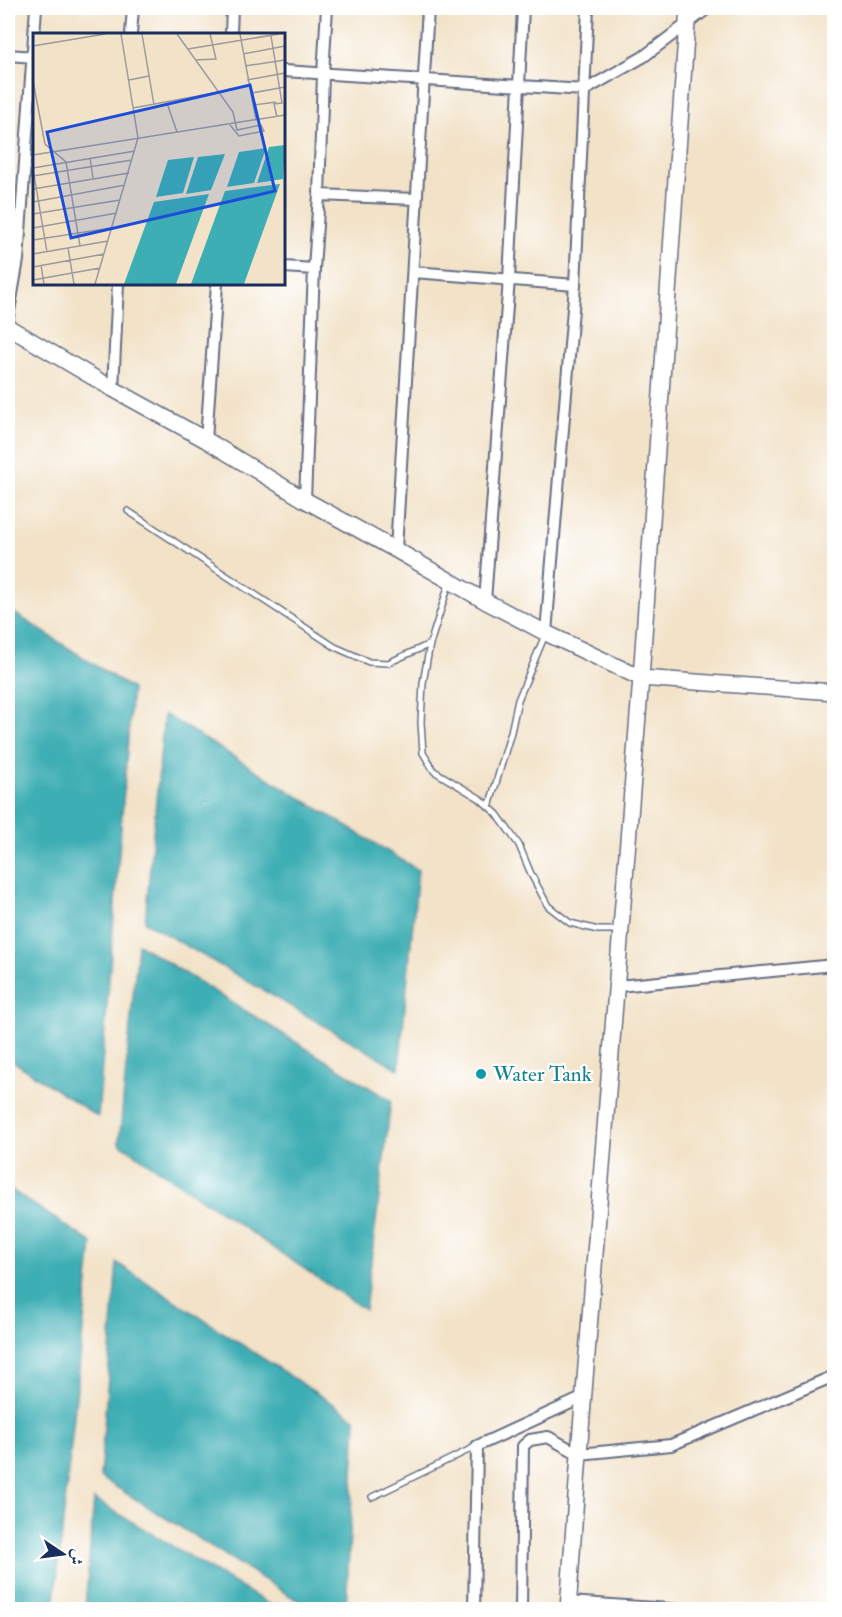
<svg xmlns="http://www.w3.org/2000/svg" width="842" height="1617" font-family="'IM FELL Double Pica',Amiri,serif">
  <style>
    .water { fill: #3caeb4; stroke: #2c6e89; stroke-width: 1.5 }
    .lines { fill: none; stroke-linecap: round; stroke-linejoin: round }
    .lane-casing { stroke: #666e83; stroke-width: 8 }
    .street-casing { stroke: #666e83; stroke-width: 14 }
    .secondary-casing { stroke: #666e83; stroke-width: 18 }
    .lane { stroke: #fff; stroke-width: 5 }
    .street { stroke: #fff; stroke-width: 10 }
    .secondary { stroke: #fff; stroke-width: 15 }
    .culture-dot { fill: #0f9aa8; stroke: #fff; stroke-width: 2 }
    .labels { text-anchor: middle; stroke-width: 4.5; stroke-linejoin: round; paint-order: stroke }
    .culture-label { font-size: 21px; fill: #0d838f; stroke: #fff; text-anchor: start }
    .inset-road { fill: none; stroke: #9c9a9d; stroke-width: 1.5 }
    .view { fill: #1d4ed8; fill-opacity: 0.15; stroke: #1d4ed8; stroke-width: 3 }
    .inset-edge { fill: none; stroke: #1b2f5e; stroke-width: 3 }
  </style>
  <rect width="100%" height="100%" fill="#fff"/>
  <filter id="ink" filterUnits="userSpaceOnUse"><feTurbulence type="fractalNoise" baseFrequency=".0167" numOctaves="2"/><feDisplacementMap in="SourceGraphic" scale="12" xChannelSelector="R" yChannelSelector="G"/><feConvolveMatrix kernelMatrix="1 2 1 2 8 2 1 2 1" color-interpolation-filters="sRGB"/></filter>
  <filter id="wash" filterUnits="userSpaceOnUse"><feTurbulence type="fractalNoise" baseFrequency=".008" numOctaves="4" result="noise"/><feDisplacementMap in="SourceGraphic" scale="24" xChannelSelector="R" yChannelSelector="G"/><feGaussianBlur stdDeviation="1.35" result="paint"/><feColorMatrix in="noise" values="0 0 0 0 0 0 0 0 0 0 0 0 0 0 0 0 0 1.4 0 .05"/><feComposite in="paint" operator="in"/></filter>
  <g filter="url(#wash)">
    <rect width="100%" height="100%" fill="#f2e2c7"/>
    <path class="water" d="M 8,609 L 132,689 L 98,1117 L 8,1058 Z
      M 164,714 L 418,870 L 399,1069 L 145,922 Z
      M 138,944 L 391,1101 L 365,1310 L 119,1143 Z
      M 8,1188 L 92,1243 L 54,1609 L 8,1609 Z
      M 117,1263 L 356,1419 L 346,1609 L 311,1609 L 100,1477 Z
      M 94,1499 L 277,1609 L 85,1609 Z"/>
  </g>
  <g filter="url(#ink)">
    <g class="lines">
      <g class="lane-casing">
        <path id="lane" d="M 128,511 L 335,647 L 369,662 L 388,663 L 430,644
          M 449,584 L 430,644 L 423,683 L 421,722 L 423,753 L 434,771 L 479,798 L 497,814 L 519,845 L 531,874 L 548,906 L 570,923 L 598,930 L 620,930
          M 489,807 L 511,732 L 518,700 L 545,635
          M 372,1497 L 477,1446"/>
      </g>
      <g class="street-casing">
        <path id="street" d="M 131,34 L 133,8
          M 231,34 L 232,8
          M 8,55 L 34,57
          M 284,71 L 585,90 L 643,57 L 708,8
          M 319,195 L 416,199
          M 284,267 L 314,269
          M 414,272 L 575,285
          M 8,317 L 18,260 L 36,8
          M 113,389 L 118,284
          M 206,440 L 217,284
          M 305,500 L 314,269 L 319,195 L 323,74 L 327,8
          M 396,550 L 428,8
          M 485,601 L 509,279 L 523,8
          M 546,633 L 575,285 L 588,8
          M 618,986 L 834,965
          M 569,1602 L 683,1610
          M 474,1610 L 477,1446 L 584,1397
          M 521,1610 L 523,1446 L 530,1440 L 548,1437 L 579,1454 L 671,1445 L 834,1376"/>
      </g>
      <g class="secondary-casing">
        <path id="secondary" d="M 8,327 L 113,389 L 206,440 L 305,500 L 396,550 L 485,601 L 546,633 L 641,678 L 834,692
          M 568,1610 L 579,1454 L 641,678 L 688,8"/>
      </g>
      <use href="#lane" class="lane"/>
      <use href="#street" class="street"/>
      <use href="#secondary" class="secondary"/>
    </g>
  </g>
  <circle class="culture-dot" cx="481" cy="1074" r="6"/>
  <g class="labels">
    <g class="culture-label">
      <text x="493" y="1081">Water Tank</text>
    </g>
  </g>
  <g transform="translate(33 33)">
    <rect width="252" height="252" fill="#f2e2c7"/>
    <path d="M 252,112 L 250,146 L 224,150 L 236,114 ZM 233,115 L 221,150 L 194,154 L 206,119 ZM 192,121 L 178,157 L 153,161 L 165,124 ZM 161,124 L 150,160 L 123,164 L 135,127 ZM 247,151 L 211,251 L 158,251 L 192,158 ZM 176,161 L 143,251 L 91,251 L 121,169 Z" fill="#3caeb4"/>
    <path class="inset-road" d="M 109,1 L 121,72M 144,1 L 200,79 L 204,97 L 228,92 L 231,98 L 206,103 L 197,92M 207,1 L 223,87M 238,3 L 249,70 L 241,71 L 244,84M 0,13 L 72,1M 155,16 L 246,1M 210,21 L 252,13M 162,27 L 183,26 L 177,1M 212,33 L 252,27M 96,47 L 116,43M 214,47 L 252,40M 0,48 L 12,111 L 33,129 L 47,213M 219,60 L 252,54M 134,70 L 144,99M 221,72 L 243,69M 100,75 L 186,59M 0,122 L 252,82M 57,125 L 60,145M 0,135 L 102,118M 0,136 L 14,219M 0,143 L 99,127M 0,156 L 96,140M 0,169 L 92,152M 0,181 L 87,167M 0,195 L 84,180M 0,207 L 78,195M 35,215 L 41,251M 0,221 L 75,208M 8,232 L 11,251M 0,234 L 71,221M 0,247 L 67,235M 62,251 L 105,105 L 88,1"/>
    <path class="view" d="M 217,52 L 242,158 L 38,205 L 14,99 Z"/>
    <rect width="252" height="252" class="inset-edge"/>
  </g>
  <rect width="842" height="1617" fill="none" stroke="#fff" stroke-width="30"/>
  <g transform="translate(63 1554) rotate(103)" stroke="#ffffff" stroke-width="4.5" paint-order="stroke">
  <path d="M0-4.5L10 22L0 15L-10 22Z" fill="#1b2f5e"/>
  <text y="-9" font-size="16" font-weight="bold" text-anchor="middle" fill="#1b2f5e">ش</text>
  </g>
</svg>
